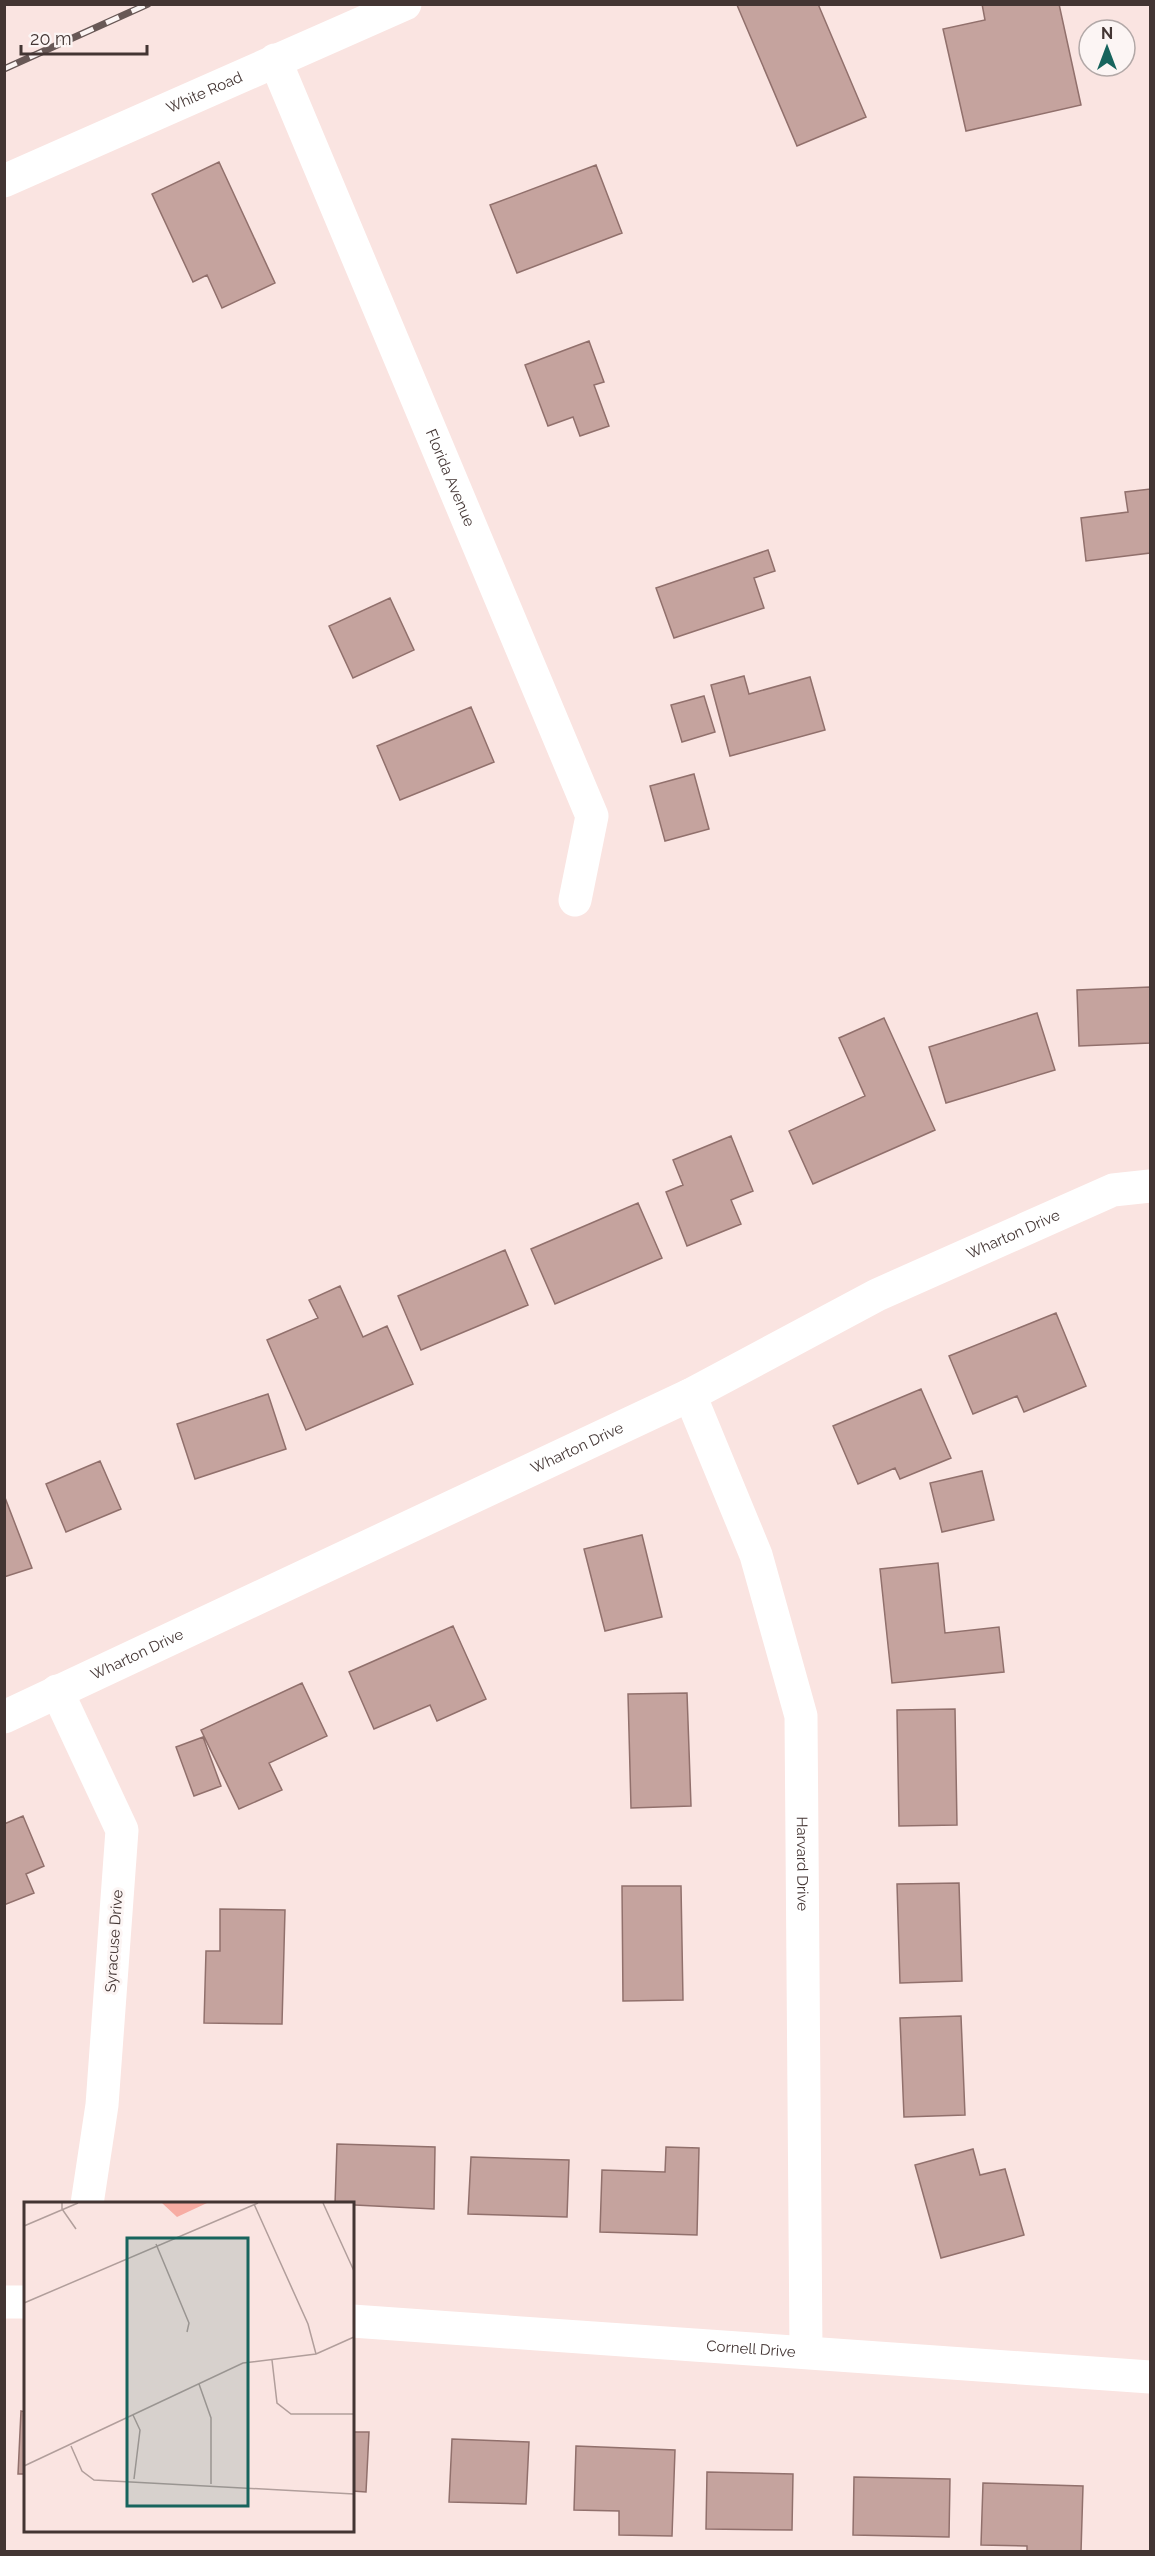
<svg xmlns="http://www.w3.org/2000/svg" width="1155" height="2556" font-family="Raleway,sans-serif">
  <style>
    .building { fill: #c5a39e; stroke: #91706c; stroke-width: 1.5 }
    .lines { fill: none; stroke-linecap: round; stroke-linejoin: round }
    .minor { stroke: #fff; stroke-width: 33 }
    .rail-casing { stroke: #685856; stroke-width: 7 }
    .rail { stroke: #fcf5f4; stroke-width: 4.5; stroke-dasharray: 14; stroke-linecap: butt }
    .labels { text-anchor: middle; stroke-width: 6; stroke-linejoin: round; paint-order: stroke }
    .street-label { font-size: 15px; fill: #433533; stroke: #fcf5f4 }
    .inset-road { fill: none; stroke: #b19e9b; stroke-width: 1.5 }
    .view { fill: #17645d; fill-opacity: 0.15; stroke: #17645d; stroke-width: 3 }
    .inset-edge { fill: none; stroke: #433533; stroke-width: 3 }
  </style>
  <rect width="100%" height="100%" fill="#fae4e1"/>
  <path class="building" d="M 818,4 L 866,117 L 797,146 L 737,5 Z
    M 982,4 L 1059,4 L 1081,105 L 966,131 L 943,29 L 985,20 Z
    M 219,162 L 275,283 L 222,308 L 207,275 L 193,282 L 152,194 Z
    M 596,165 L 622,233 L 517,273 L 490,205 Z
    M 589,341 L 604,382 L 594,385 L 609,426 L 580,436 L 573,417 L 548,426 L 525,365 Z
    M 1150,489 L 1150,553 L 1086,561 L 1081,518 L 1128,512 L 1125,492 Z
    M 768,550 L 775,571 L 754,578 L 764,608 L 674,638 L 656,588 Z
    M 390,598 L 414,650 L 353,678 L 329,626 Z
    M 744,676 L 749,694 L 810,677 L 825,730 L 730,756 L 711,685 Z
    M 704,696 L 715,732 L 682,742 L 671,705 Z
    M 471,707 L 494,762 L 400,800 L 377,746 Z
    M 694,774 L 709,829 L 665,841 L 650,786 Z
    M 1150,987 L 1150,1043 L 1079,1046 L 1077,990 Z
    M 1037,1013 L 1055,1070 L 946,1103 L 929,1047 Z
    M 884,1018 L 935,1130 L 813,1184 L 789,1131 L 865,1096 L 839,1038 Z
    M 731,1136 L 753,1191 L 731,1200 L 741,1224 L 687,1246 L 666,1192 L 683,1185 L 673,1160 Z
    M 638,1203 L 662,1258 L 555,1304 L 531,1249 Z
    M 505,1250 L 528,1305 L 421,1350 L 398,1296 Z
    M 340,1286 L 363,1337 L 387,1326 L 413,1384 L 306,1430 L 267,1340 L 318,1318 L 309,1300 Z
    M 1056,1313 L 1086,1386 L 1024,1412 L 1017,1396 L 973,1414 L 949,1356 Z
    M 921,1389 L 951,1458 L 900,1479 L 895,1468 L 858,1484 L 833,1426 Z
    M 268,1394 L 286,1449 L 195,1479 L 177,1424 Z
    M 100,1461 L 121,1509 L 66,1532 L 46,1484 Z
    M 982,1471 L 994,1520 L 942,1532 L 930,1483 Z
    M 4,1495 L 32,1568 L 4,1577 Z
    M 642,1535 L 662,1617 L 605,1631 L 584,1549 Z
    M 938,1563 L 945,1633 L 999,1627 L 1004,1672 L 892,1683 L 880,1569 Z
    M 453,1626 L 486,1699 L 437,1721 L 430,1705 L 374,1729 L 349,1672 Z
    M 302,1683 L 327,1736 L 269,1763 L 282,1790 L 239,1809 L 201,1730 Z
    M 687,1693 L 691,1806 L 631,1808 L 628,1694 Z
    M 955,1709 L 957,1825 L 899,1826 L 897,1710 Z
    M 203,1737 L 221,1786 L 194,1796 L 176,1747 Z
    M 23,1816 L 44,1866 L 26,1874 L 34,1893 L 4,1905 L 4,1824 Z
    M 959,1883 L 962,1981 L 900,1983 L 897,1884 Z
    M 622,1886 L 681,1886 L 683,2000 L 623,2001 Z
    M 220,1909 L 285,1910 L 282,2024 L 204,2023 L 206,1951 L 220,1951 Z
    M 961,2016 L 965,2115 L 904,2117 L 900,2018 Z
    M 337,2144 L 435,2147 L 434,2209 L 335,2204 Z
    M 666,2147 L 699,2148 L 697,2235 L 600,2232 L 602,2170 L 665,2172 Z
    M 973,2149 L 980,2175 L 1005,2169 L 1024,2235 L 941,2258 L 915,2165 Z
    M 471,2157 L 569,2160 L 567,2217 L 468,2214 Z
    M 21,2411 L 26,2412 L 26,2474 L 18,2474 Z
    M 352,2432 L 369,2432 L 366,2492 L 352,2491 Z
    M 452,2439 L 529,2442 L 526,2504 L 449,2502 Z
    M 576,2446 L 675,2450 L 672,2536 L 619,2535 L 619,2511 L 574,2510 Z
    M 707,2472 L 793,2474 L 792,2530 L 706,2529 Z
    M 854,2477 L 950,2479 L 949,2537 L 853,2535 Z
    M 983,2483 L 1083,2486 L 1081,2552 L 1027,2552 L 1027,2546 L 981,2545 Z"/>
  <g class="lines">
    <g class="minor">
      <path id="s1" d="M 275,60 L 592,816 L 575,900"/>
      <path id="s2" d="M 4,181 L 405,4"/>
      <path id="s3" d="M 690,1395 L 756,1555 L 801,1716 L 806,2351"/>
      <path d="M 57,1691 L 122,1830 L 102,2105 L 87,2204"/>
      <path id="s4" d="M 4,1717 L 690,1395 L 877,1295 L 1113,1190 L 1150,1186"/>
      <path d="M 4,2302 L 26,2302"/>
      <path id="s5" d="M 352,2321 L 1150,2377"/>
    </g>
    <g class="rail-casing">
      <path id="rail" d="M 4,69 L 148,4"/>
    </g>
    <use href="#rail" class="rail"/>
  </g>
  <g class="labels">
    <g class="street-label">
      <text dy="5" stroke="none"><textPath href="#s2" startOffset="219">White Road</textPath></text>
      <text dy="5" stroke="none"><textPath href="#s1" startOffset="453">Florida Avenue</textPath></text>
      <text dy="5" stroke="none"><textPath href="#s4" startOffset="1119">Wharton Drive</textPath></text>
      <text dy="5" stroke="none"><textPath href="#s4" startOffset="633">Wharton Drive</textPath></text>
      <text dy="5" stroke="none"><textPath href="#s4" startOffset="147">Wharton Drive</textPath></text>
      <text dy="5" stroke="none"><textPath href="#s3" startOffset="488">Harvard Drive</textPath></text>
      <text transform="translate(114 1941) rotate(-86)" y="5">Syracuse Drive</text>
      <text dy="5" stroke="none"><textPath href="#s5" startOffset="400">Cornell Drive</textPath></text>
    </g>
  </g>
  <g transform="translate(24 2202)">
    <rect width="330" height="330" fill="#fae4e1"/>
    <path d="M 138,1 L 183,1 L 153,15 Z" fill="#f7aca3"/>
    <path class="inset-road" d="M 38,1 L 38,7 L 52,27M 299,1 L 330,69M 230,2 L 284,122 L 292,152M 0,24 L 54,1M 132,42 L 165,121 L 163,130M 0,101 L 234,1M 248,158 L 253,201 L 267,212 L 330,212M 175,182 L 187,216 L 187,282M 109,213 L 116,228 L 110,277M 47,244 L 58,269 L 70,278 L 330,292M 0,264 L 219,161 L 292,152 L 330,135"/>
    <path class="view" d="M 103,36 L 224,36 L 224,304 L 103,304 Z"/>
    <rect width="330" height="330" class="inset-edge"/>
  </g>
  <rect width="1155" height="2556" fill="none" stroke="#433533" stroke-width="12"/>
  <g transform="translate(1107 48)"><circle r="28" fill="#fcf5f4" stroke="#b2a8a7" stroke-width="1.5"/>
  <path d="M0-4.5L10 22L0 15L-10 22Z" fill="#17645d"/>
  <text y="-9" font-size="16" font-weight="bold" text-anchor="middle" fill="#433533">N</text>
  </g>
  <path d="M21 45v9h126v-9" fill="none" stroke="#433533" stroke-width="3"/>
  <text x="30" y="45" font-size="18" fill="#433533" stroke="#fcf5f4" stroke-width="4.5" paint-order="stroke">20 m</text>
</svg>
